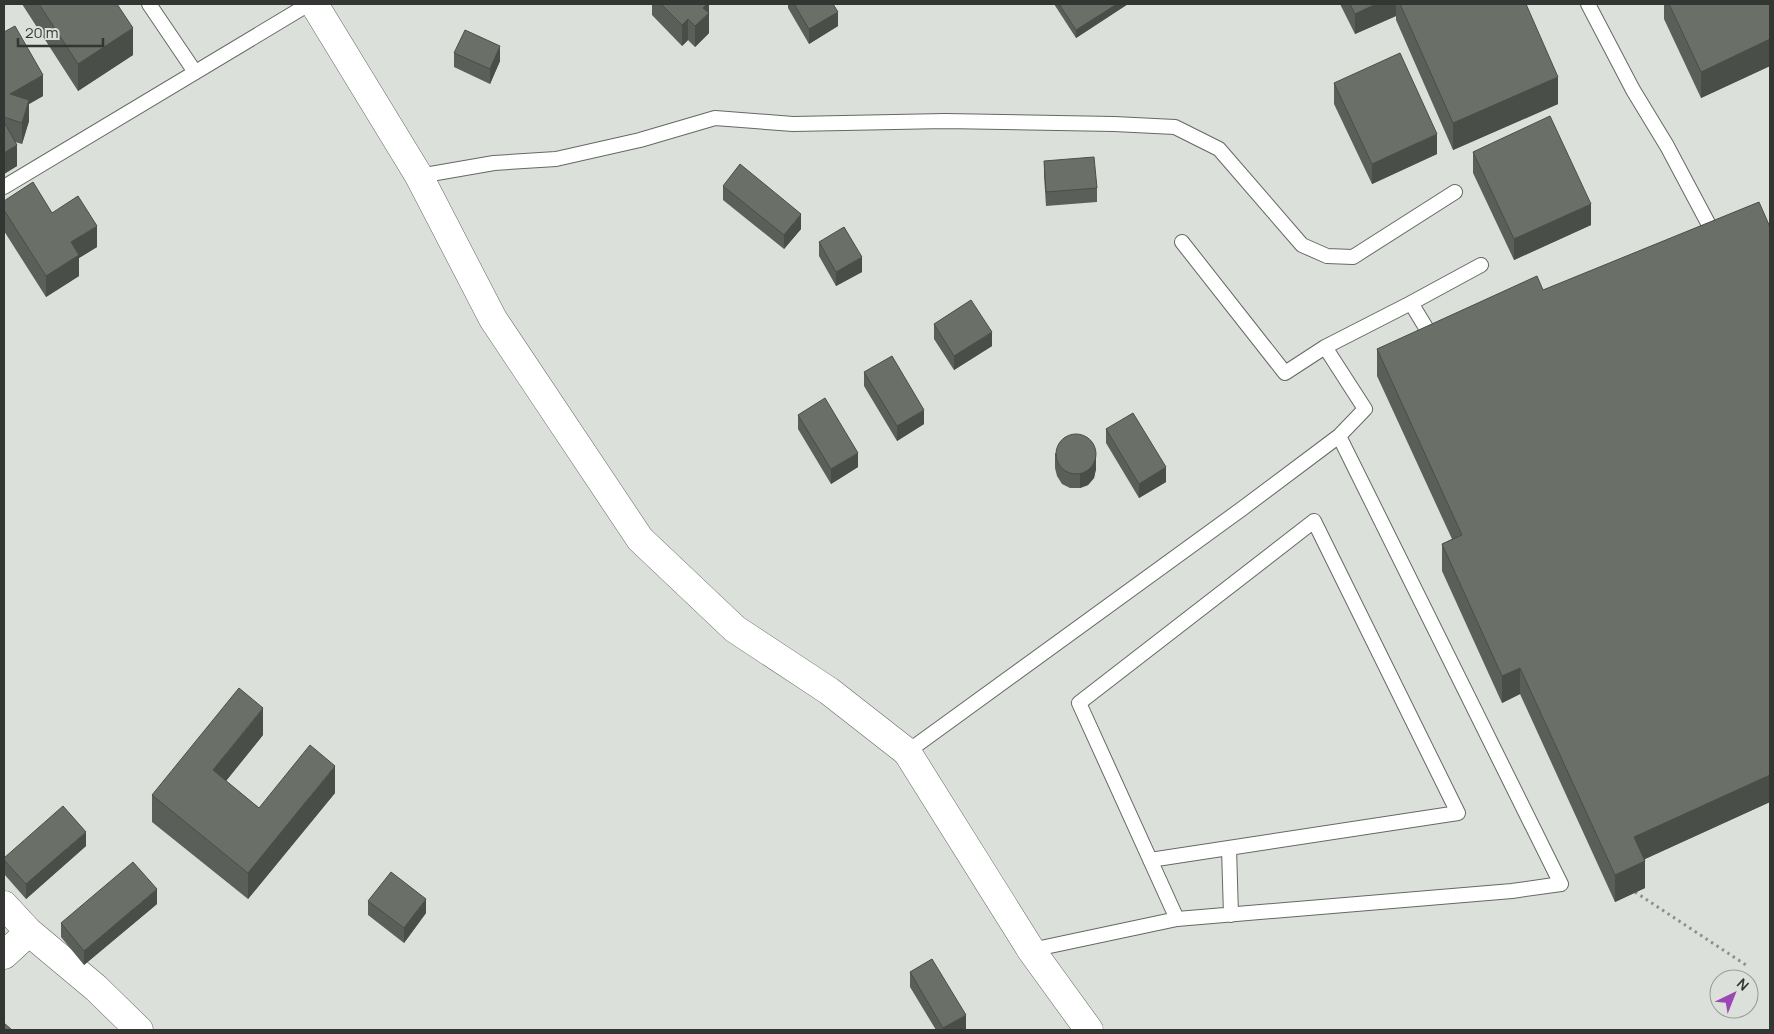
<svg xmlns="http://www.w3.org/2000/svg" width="1774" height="1034" font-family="Manrope,sans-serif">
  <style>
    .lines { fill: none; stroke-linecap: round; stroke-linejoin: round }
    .lane-casing { stroke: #646963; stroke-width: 16 }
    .street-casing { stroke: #646963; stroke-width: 29 }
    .secondary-casing { stroke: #646963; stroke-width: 29 }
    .path { stroke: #8d918c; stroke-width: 3; stroke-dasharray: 2.5 4; stroke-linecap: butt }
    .lane { stroke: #fff; stroke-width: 14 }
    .street { stroke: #fff; stroke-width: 28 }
    .secondary { stroke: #fff; stroke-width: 28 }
    .wall { fill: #5b5f59 }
    .shaded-wall { fill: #4a4e49 }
    .building { fill: #6a6f68; stroke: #4a4e49 }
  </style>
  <rect width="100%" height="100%" fill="#dbe1da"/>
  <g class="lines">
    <g class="lane-casing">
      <path id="lane" d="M 149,4 L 195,72
        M 1588,4 L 1633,90 L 1667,146 L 1709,225
        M 419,176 L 494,163 L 556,159 L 640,140 L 715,118 L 793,124 L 945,121 L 1114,124 L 1175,127 L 1219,149 L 1302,245 L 1327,256 L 1353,257 L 1455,192
        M 4,187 L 309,4
        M 1182,242 L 1285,373 L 1325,347
        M 1411,303 L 1481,265
        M 1339,436 L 1365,409 L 1325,347 L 1411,303 L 1431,336 L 1437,334
        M 907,752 L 1243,508 L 1339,436 L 1561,884 L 1512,891 L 1177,919 L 1031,950
        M 1229,848 L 1231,915
        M 1150,860 L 1458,813 L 1314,521 L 1079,703 L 1177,919"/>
    </g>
    <g class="street-casing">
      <path id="street" d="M 907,752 L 1031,950 L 1089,1030
        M 4,905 L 29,932 L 96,988 L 139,1030
        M 4,955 L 29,932"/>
    </g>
    <g class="secondary-casing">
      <path id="secondary" d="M 314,4 L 419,176 L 493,319 L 640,539 L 735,629 L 829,691 L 907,752"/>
    </g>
    <path class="path" d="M 1635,892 L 1746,965"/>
    <use href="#lane" class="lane"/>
    <use href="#street" class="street"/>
    <use href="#secondary" class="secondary"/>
  </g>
  <path class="wall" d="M 22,4 L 117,4 L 133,55 L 78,91 Z
    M 650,4 L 709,4 L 709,33 L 695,47 L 688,40 L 682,46 L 652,15 L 652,5 Z
    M 788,4 L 833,4 L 838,26 L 809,44 L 788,8 Z
    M 1054,4 L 1128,4 L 1076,38 Z
    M 1340,4 L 1526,4 L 1558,104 L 1453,150 L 1396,20 L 1396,16 L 1355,34 Z
    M 1664,4 L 1770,4 L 1770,66 L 1701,98 L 1664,19 Z
    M 4,32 L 43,96 L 29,104 L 29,121 L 22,144 L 15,142 L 17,166 L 4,174 Z
    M 454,53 L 500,61 L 490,84 L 454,67 Z
    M 1334,83 L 1437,154 L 1372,184 L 1334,104 Z
    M 1473,152 L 1591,225 L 1514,260 L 1473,173 Z
    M 1044,161 L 1097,188 L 1097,202 L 1046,206 L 1044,175 Z
    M 723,186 L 801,229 L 784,249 L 723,200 Z
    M 4,201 L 52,213 L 97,247 L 79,258 L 79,276 L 46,297 L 4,231 Z
    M 1770,227 L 1770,802 L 1645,859 L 1645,888 L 1615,902 L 1520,694 L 1502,703 L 1442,571 L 1442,544 L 1452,539 L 1377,376 L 1377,349 L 1543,290 Z
    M 819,242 L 862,272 L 836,286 L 819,256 Z
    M 934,324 L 992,346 L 954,370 L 934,339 Z
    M 864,372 L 924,424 L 897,441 L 864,386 Z
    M 798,415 L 858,467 L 831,484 L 798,429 Z
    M 1106,429 L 1166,482 L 1139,498 L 1106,443 Z
    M 1055,453 L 1096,469 L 1094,478 L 1088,485 L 1080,488 L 1070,488 L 1062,484 L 1057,476 L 1055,468 Z
    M 263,735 L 226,781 L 259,808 L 335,793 L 248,899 L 152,822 L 152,795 Z
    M 86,846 L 26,899 L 4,874 L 4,858 Z
    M 368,901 L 426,913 L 404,943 L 368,915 Z
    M 157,904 L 84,965 L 61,937 L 61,923 Z
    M 910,972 L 966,1029 L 963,1030 L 936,1030 L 910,987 Z"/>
  <path class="shaded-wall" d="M 707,4 L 709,4 L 709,33 L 695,47 L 695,26 L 703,8 Z
    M 1117,4 L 1128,4 L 1076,38 L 1076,30 Z
    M 1376,4 L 1396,4 L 1396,16 L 1355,34 L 1355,14 Z
    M 838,12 L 838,26 L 809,44 L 809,29 Z
    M 688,19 L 688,40 L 682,46 L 682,25 Z
    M 133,28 L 133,55 L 78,91 L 78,64 Z
    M 1770,39 L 1770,66 L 1701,98 L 1701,72 Z
    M 500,46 L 500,61 L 490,84 L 490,69 Z
    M 43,75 L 43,96 L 29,104 L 29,121 L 22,144 L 22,123 L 10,94 Z
    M 1558,77 L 1558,104 L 1453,150 L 1453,123 Z
    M 1437,134 L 1437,154 L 1372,184 L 1372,164 Z
    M 17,145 L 17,166 L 4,174 L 4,153 Z
    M 1591,204 L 1591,225 L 1514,260 L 1514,239 Z
    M 801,214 L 801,229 L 784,249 L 784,235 Z
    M 97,226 L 97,247 L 79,258 L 79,276 L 46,297 L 46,276 L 71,242 Z
    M 862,257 L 862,272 L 836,286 L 836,272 Z
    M 992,332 L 992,346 L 954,370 L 954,356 Z
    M 924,410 L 924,424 L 897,441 L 897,426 Z
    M 858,453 L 858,467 L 831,484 L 831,469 Z
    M 1096,455 L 1096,469 L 1094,478 L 1088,485 L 1080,488 L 1080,474 Z
    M 1166,467 L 1166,482 L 1139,498 L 1139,484 Z
    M 1520,668 L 1520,694 L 1502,703 L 1502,676 Z
    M 263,708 L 263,735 L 213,797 L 213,770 Z
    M 335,766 L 335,793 L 248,899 L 248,873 Z
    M 1770,775 L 1770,802 L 1634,864 L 1634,837 Z
    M 86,832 L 86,846 L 26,899 L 26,884 Z
    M 1645,861 L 1645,888 L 1615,902 L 1615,875 Z
    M 157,889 L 157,904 L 84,965 L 84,951 Z
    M 426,899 L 426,913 L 404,943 L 404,928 Z
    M 966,1015 L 966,1029 L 963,1030 L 943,1030 L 943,1028 Z"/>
  <path class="building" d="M 39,4 L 117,4 L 133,28 L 78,64 Z
    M 661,4 L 707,4 L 703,8 L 709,13 L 695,26 L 688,19 L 682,25 Z
    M 794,4 L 833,4 L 838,12 L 809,29 Z
    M 1059,4 L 1117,4 L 1076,30 Z
    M 1350,4 L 1376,4 L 1355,14 Z
    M 1400,4 L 1526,4 L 1558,77 L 1453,123 Z
    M 1669,4 L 1770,4 L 1770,39 L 1701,72 Z
    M 15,26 L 43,75 L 10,94 L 29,100 L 22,123 L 4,117 L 4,32 Z
    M 465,30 L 500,46 L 490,69 L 454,53 Z
    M 1400,53 L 1437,134 L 1372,164 L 1334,83 Z
    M 1550,116 L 1591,204 L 1514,239 L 1473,152 Z
    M 4,122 L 17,145 L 4,153 Z
    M 1094,157 L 1097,188 L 1046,192 L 1044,161 Z
    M 740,164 L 801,214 L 784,235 L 723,186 Z
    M 33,182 L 52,213 L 78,196 L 97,226 L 71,242 L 79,255 L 46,276 L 4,210 L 4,201 Z
    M 1759,202 L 1770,227 L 1770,775 L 1634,837 L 1645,861 L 1615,875 L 1520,668 L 1502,676 L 1442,544 L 1462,535 L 1377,349 L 1537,276 L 1543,290 Z
    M 844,227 L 862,257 L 836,272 L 819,242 Z
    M 971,300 L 992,332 L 954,356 L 934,324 Z
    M 892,356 L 924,410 L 897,426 L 864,372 Z
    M 825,398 L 858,453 L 831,469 L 798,415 Z
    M 1133,413 L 1166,467 L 1139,484 L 1106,429 Z
    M1056 454a20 20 0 1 1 40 0a20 20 0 1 1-40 0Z
    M 239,688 L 263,708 L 213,770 L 259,808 L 310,745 L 335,766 L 248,873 L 152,795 Z
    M 63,806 L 86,832 L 26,884 L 4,860 L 4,858 Z
    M 133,862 L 157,889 L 84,951 L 61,923 Z
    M 391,872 L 426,899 L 404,928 L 368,901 Z
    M 932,959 L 966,1015 L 943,1028 L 910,972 Z
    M 4,1023 L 12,1030 L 4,1030 Z"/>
  <rect width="1774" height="1034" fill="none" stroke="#343633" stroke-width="10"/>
  <g transform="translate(1734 994) rotate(43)"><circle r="24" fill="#dbe1da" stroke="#989d97"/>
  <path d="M0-4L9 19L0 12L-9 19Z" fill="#9c47b5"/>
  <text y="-8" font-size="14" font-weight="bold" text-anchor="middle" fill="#343633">N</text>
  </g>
  <path d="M18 38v8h85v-8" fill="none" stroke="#343633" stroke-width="2.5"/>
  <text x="25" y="38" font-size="15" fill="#343633" stroke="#dbe1da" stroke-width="4" paint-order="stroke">20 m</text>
</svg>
